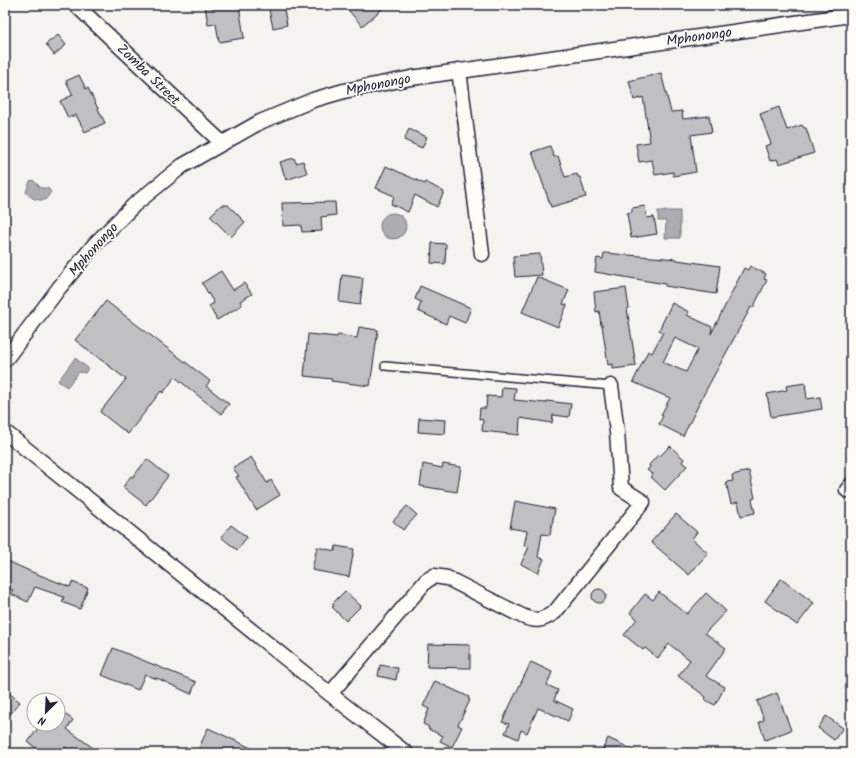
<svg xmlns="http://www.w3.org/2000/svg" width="856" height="758" font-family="Kalam,sans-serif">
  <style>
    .water { fill: #acacb2; stroke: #757582 }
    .building { fill: #c0bfc2; stroke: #22223b; fill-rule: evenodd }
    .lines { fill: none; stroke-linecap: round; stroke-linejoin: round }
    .lane-casing { stroke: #22223b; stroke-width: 10 }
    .street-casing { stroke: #22223b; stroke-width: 17 }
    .lane { stroke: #fdfcf7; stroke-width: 7 }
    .street { stroke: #fdfcf7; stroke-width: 14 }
    .labels { text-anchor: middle; stroke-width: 3.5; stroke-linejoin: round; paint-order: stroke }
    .street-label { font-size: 14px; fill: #22223b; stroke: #fdfcf7 }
  </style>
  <rect width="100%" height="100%" fill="#f4f3ef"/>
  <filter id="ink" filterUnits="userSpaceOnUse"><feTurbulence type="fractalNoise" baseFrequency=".025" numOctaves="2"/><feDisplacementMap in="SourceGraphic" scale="8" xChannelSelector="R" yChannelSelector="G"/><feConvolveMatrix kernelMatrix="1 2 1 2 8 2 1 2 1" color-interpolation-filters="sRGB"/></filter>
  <g filter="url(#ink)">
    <path class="water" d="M 33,180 L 41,188 L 48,188 L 51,192 L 45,200 C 37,201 30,198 26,192 L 30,181 Z
      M 658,211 L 680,211 L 680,238 L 665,238 L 666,221 L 658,221 Z
      M380 226a13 13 0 1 1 26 0a13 13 0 1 1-26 0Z
      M 75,358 L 88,368 L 85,373 L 79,372 L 67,387 L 58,381 Z"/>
    <path class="building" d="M 205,5 L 239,5 L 244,38 L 219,42 L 216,24 L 208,25 Z
      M 268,5 L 283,5 L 287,25 L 273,28 Z
      M 344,5 L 387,5 L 362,26 Z
      M 58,35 L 66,45 L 54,55 L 46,44 Z
      M 661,73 L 671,112 L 682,111 L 683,119 L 709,116 L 712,132 L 691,135 L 696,172 L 673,176 L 673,172 L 655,175 L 652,160 L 639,162 L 636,144 L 650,142 L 643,97 L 634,100 L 629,81 Z
      M 79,75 L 86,89 L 88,88 L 105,123 L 85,132 L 76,115 L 68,118 L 60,101 L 73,95 L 66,81 Z
      M 779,107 L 787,130 L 802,125 L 804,128 L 806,128 L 814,153 L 779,164 L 777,159 L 770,161 L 765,146 L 771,144 L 760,114 Z
      M 409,129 L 427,137 L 422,148 L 404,140 Z
      M 550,146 L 554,157 L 558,156 L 565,177 L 577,174 L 578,177 L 580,177 L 586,197 L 551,207 L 532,152 Z
      M 294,158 L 296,163 L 303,161 L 307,173 L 286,180 L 280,162 Z
      M 386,166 L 425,184 L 426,182 L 444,192 L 437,207 L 415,195 L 408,212 L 391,204 L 394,196 L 376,188 Z
      M 335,202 L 336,215 L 321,217 L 322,231 L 302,232 L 301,225 L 283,226 L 282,203 Z
      M 221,205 L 228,205 L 245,222 L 231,237 L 210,216 Z
      M 645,206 L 647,218 L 654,217 L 657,234 L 631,238 L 627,213 L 632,212 L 632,208 Z
      M 432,243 L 446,244 L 445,264 L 431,263 Z
      M 604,253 L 677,259 L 677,260 L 720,266 L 716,294 L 665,286 L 665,284 L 595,272 L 597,258 L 603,259 Z
      M 540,254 L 542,275 L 515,277 L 513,256 Z
      M 750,266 L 766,274 L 764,279 L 767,280 L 753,308 L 751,307 L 705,392 L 683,436 L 659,424 L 663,416 L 661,415 L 670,398 L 633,382 L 648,351 L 652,353 L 663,332 L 659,330 L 672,303 L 689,312 L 687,315 L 712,327 L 711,334 L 744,268 L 748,270 ZM 675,338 L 698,349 L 686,372 L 663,362 Z
      M 221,271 L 233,290 L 244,283 L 252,294 L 240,301 L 242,305 L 217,320 L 209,306 L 214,303 L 202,283 Z
      M 342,275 L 363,278 L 360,305 L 339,302 Z
      M 537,277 L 569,290 L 563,304 L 567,305 L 558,327 L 522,312 Z
      M 420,286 L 471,308 L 465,323 L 449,316 L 446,324 L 418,311 L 421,302 L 415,299 Z
      M 626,288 L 629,308 L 627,309 L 636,366 L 613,369 L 613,364 L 608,365 L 602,325 L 601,325 L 599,311 L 596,312 L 594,292 Z
      M 106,301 L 210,381 L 206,386 L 229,404 L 221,414 L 175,377 L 163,393 L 161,391 L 128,434 L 100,412 L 126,379 L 75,340 Z
      M 359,327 L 378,330 L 370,386 L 331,381 L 332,379 L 304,376 L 308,334 L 337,337 L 338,335 L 357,338 Z
      M 805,383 L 807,399 L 820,397 L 822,409 L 771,417 L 767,394 L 787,390 L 786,386 Z
      M 502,387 L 516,388 L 514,400 L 546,403 L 547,401 L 571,404 L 569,417 L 553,415 L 552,423 L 520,418 L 519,435 L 482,431 L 483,420 L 479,419 L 480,408 L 486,408 L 487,396 L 501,397 Z
      M 419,418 L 446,420 L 445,434 L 418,432 Z
      M 670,446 L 684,459 L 682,462 L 687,466 L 665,490 L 651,477 L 653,475 L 647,470 L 650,467 L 649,465 L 658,455 L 659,457 Z
      M 251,457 L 267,483 L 271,480 L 280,495 L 256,510 L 236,477 L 239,476 L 233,468 Z
      M 147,459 L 168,476 L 146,505 L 123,487 L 131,476 L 133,477 Z
      M 423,464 L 442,468 L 443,464 L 461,467 L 457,492 L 420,486 Z
      M 749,471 L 755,498 L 752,499 L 755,513 L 741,516 L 738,502 L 731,504 L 726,482 L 733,481 L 732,475 Z
      M 515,501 L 555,509 L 550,535 L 542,534 L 538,557 L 544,559 L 538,573 L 521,564 L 529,547 L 524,546 L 527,531 L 510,528 Z
      M 407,506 L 417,515 L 403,530 L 393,521 Z
      M 676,514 L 697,532 L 692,539 L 708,553 L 689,575 L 651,542 Z
      M 231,525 L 247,537 L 237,550 L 221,537 Z
      M 336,546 L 354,549 L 349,577 L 312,570 L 317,547 L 335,551 Z
      M 5,560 L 32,572 L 70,587 L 72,582 L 88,588 L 80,609 L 62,602 L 64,597 L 35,587 L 28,602 L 11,594 L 13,590 L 5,587 Z
      M 781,579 L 814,603 L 797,625 L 765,601 Z
      M592 596a7 7 0 1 1 14 0a7 7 0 1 1-14 0Z
      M 345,591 L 361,606 L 346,621 L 332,607 L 334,606 L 332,604 Z
      M 659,592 L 687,614 L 706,593 L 726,611 L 705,633 L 726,648 L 706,676 L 725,687 L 715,705 L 705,700 L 706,697 L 678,676 L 690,660 L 669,644 L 658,658 L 645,648 L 643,650 L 624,635 L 637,619 L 630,613 L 645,594 L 653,600 Z
      M 428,644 L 470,645 L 470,668 L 427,667 Z
      M 113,648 L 196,682 L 191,694 L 157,678 L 157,679 L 145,674 L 138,690 L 102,675 Z
      M 531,662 L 552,672 L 547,685 L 558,690 L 554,700 L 573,709 L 568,721 L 538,708 L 527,733 L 521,730 L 518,739 L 505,733 L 509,724 L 502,722 Z
      M 380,665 L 398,668 L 396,680 L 378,676 Z
      M 435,681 L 469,697 L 468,699 L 470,700 L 458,725 L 462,727 L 452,747 L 440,741 L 443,736 L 428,729 L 429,727 L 423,724 L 429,709 L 423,706 Z
      M 5,690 L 20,702 L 5,721 Z
      M 777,693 L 791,730 L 765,740 L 759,722 L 764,720 L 757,701 Z
      M 58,709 L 73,720 L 67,729 L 100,753 L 73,753 L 65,747 L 61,753 L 42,753 L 28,742 L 41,724 L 58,724 Z
      M 826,716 L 843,728 L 834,740 L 818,728 Z
      M 208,728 L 262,753 L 211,753 L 199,748 Z
      M 608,738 L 640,753 L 601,753 Z"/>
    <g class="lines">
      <g class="lane-casing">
        <path id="lane" d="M 385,366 L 611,386"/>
      </g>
      <g class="street-casing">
        <path id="street" d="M 76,5 L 222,143
          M 459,70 L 482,254
          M 5,360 L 59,288 L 95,244 L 134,205 L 182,166 L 260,122 L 313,100 L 344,91 L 411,78 L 851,15
          M 5,432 L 330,694 L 406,753
          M 847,490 L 851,485
          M 330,694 L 426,581 L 434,576 L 447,578 L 522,616 C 536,622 542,621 555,612 L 643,502 L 621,488 L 617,432 L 611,386"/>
      </g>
      <use href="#lane" class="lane"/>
      <use href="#street" class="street"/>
    </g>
  </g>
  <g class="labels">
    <g class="street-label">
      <text transform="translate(699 36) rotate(-8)" y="5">Mphonongo</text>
      <text transform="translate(149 74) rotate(44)" y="5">Zomba Street</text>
      <text transform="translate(378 84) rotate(-11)" y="5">Mphonongo</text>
      <text transform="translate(93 249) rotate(-48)" y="5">Mphonongo</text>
    </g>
  </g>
  <rect width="856" height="758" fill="none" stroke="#fdfcf7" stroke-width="20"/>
  <rect x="10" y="10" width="836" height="738" fill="none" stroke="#22223b" stroke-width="1.5" filter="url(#ink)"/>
  <g transform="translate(46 712) rotate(204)"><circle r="19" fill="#fdfcf7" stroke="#a5a5ac"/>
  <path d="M0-3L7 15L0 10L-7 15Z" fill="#22223b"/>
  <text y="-6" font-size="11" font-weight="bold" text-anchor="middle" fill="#22223b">N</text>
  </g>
</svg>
